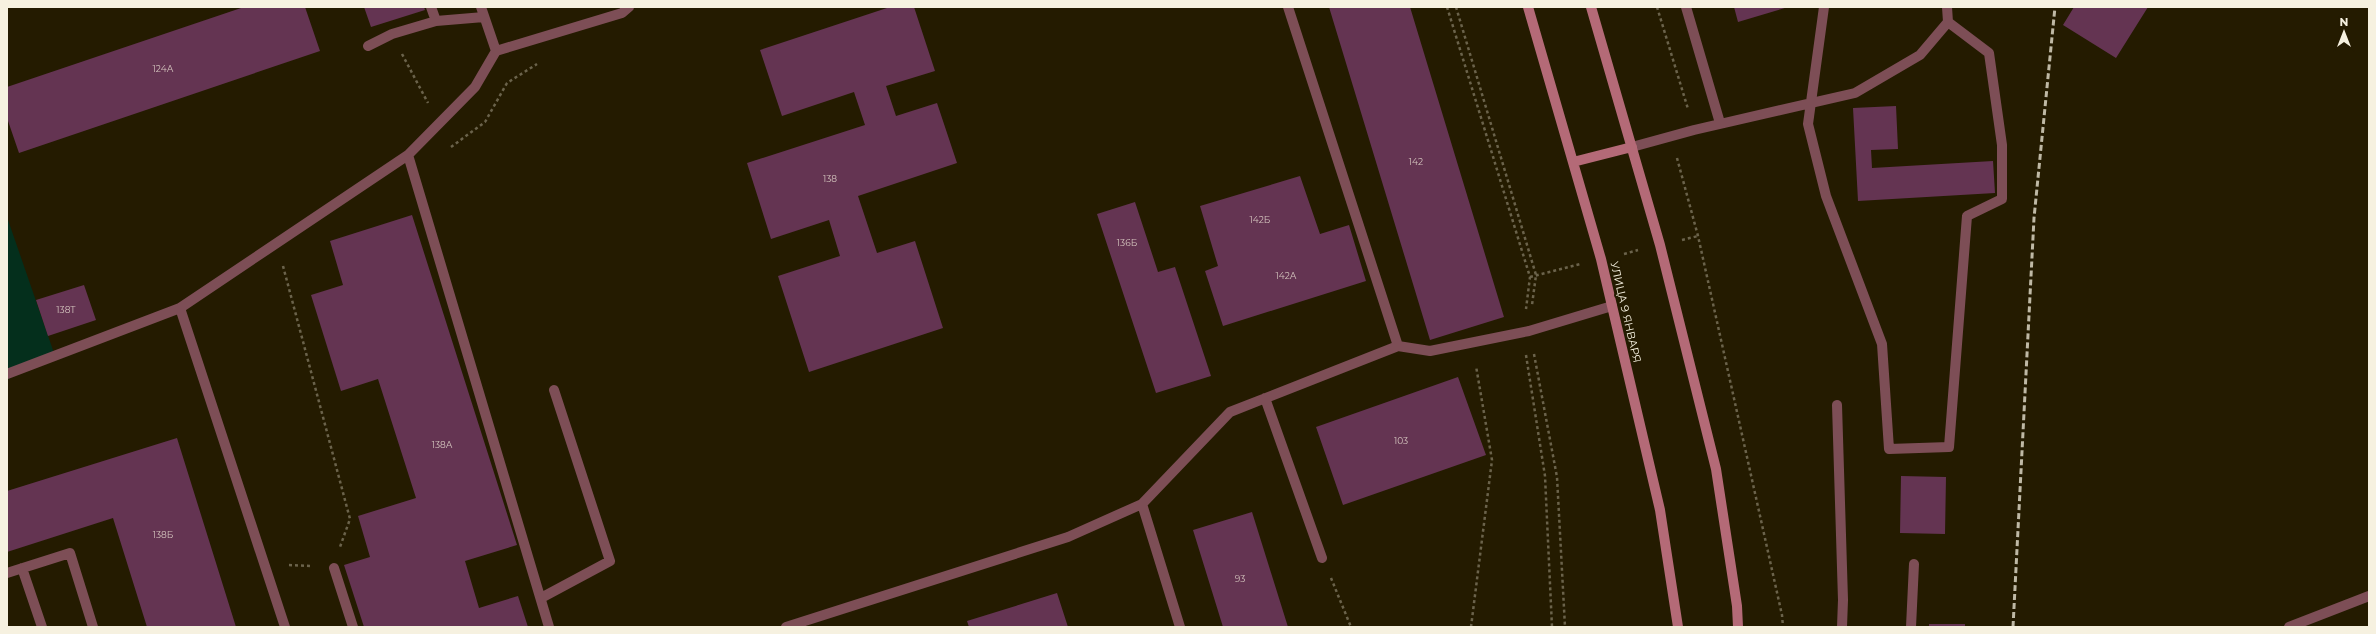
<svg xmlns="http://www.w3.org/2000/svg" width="2376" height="634" font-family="Montserrat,sans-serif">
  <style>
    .green { fill: #042f1c }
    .building { fill: #643452 }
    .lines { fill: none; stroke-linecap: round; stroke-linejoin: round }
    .path { stroke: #6b634b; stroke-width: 2.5; stroke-dasharray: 3 3; stroke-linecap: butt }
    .lane { stroke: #7d4e56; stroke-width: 10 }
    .secondary { stroke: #b46a77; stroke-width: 10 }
    .rail { stroke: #bfb9a5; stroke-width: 3; stroke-dasharray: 6 3; stroke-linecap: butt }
    .labels { text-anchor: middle; stroke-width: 4; stroke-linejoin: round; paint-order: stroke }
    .number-label { font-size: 9px; fill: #d2c2bc }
    .street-label { font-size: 11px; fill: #f6f1e0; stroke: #241b00 }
  </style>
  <rect width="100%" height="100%" fill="#241b00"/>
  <path class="green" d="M 7,217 L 54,353 L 7,380 Z"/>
  <path class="building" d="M 244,7 L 305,7 L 320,51 L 19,153 L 7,118 L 7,87 Z
    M 364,7 L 424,7 L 425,10 L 371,27 Z
    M 890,7 L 914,7 L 935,71 L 886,86 L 896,116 L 937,103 L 957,163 L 858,196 L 877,253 L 915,241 L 943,328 L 809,372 L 778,276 L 840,256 L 829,220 L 771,239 L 747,163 L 865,125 L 854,92 L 782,116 L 760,50 Z
    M 1329,7 L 1410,7 L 1504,317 L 1430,340 Z
    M 1734,7 L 1788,7 L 1738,22 Z
    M 2074,7 L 2148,7 L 2116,58 L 2063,25 Z
    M 1896,106 L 1898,149 L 1871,150 L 1872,168 L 1993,161 L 1995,193 L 1858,201 L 1853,108 Z
    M 1300,176 L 1320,234 L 1349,225 L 1366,281 L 1223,326 L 1205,271 L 1218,266 L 1200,206 Z
    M 1135,202 L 1158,272 L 1175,267 L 1211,376 L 1156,393 L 1097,214 Z
    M 412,215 L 517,545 L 465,561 L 479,608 L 518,596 L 528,627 L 364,627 L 344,565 L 370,557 L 358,516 L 416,498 L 378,379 L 341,391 L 311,295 L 343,285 L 330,241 Z
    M 84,285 L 96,320 L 48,336 L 36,300 Z
    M 1458,377 L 1486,455 L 1343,505 L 1316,427 Z
    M 177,438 L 236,627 L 147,627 L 113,518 L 7,552 L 7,491 Z
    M 1901,476 L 1946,477 L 1945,534 L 1900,533 Z
    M 1252,512 L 1288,627 L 1223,627 L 1193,530 Z
    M 1057,593 L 1068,627 L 969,627 L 967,621 Z
    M 1929,624 L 1965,624 L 1965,627 L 1929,627 Z"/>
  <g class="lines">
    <path class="path" d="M 1447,7 L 1530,277 L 1526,309
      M 1456,7 L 1536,275 L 1532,305
      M 1657,7 L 1688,109
      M 402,54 L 428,103
      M 451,147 L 485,122 L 507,83 L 537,64
      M 1677,158 L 1698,236 L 1782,615 L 1783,627
      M 1682,240 L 1698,236
      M 1624,254 L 1638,250
      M 283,266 L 350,519 L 340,547
      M 1530,277 L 1580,264
      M 1534,354 L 1557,477 L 1565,627
      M 1526,355 L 1545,476 L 1552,627
      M 289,565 L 312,566
      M 1331,578 L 1351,627
      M 1471,627 L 1492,460 L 1476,366"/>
    <path class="lane" d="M 431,7 L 436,21
      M 481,7 L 496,51
      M 1288,7 L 1398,346
      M 1686,7 L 1720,123
      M 1824,7 L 1808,124 L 1826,196 L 1882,344 L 1889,449 L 1949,447 L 1967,216 L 2002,199 L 2002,145 L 1989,53 L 1948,22
      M 368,46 L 392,34 L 436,21 L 484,17
      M 1632,147 L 1694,130 L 1855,93 L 1920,55 L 1948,22 L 1947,7
      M 408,155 L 549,627
      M 180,308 L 408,155 L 475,87 L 496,51 L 622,13 L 629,7
      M 7,374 L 180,308 L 285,627
      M 1265,398 L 1322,558
      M 1837,405 L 1843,600 L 1842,627
      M 22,568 L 42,627
      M 334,568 L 353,627
      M 7,573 L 70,553 L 93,627
      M 541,598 L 610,561 L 554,390
      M 786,627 L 1068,537 L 1142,504
      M 1180,627 L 1142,504 L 1230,412 L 1398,346 L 1430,351 L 1529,331 L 1612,306
      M 1911,627 L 1914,564
      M 2289,627 L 2369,596"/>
    <path class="secondary" d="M 1528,7 L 1601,259 L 1660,510 L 1678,627
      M 1591,7 L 1660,245 L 1716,469 L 1737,606 L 1738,627
      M 1573,162 L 1632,147"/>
    <path class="rail" d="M 2013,627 L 2034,218 L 2055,7"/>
  </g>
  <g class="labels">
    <g class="number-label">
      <text x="163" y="72">124А</text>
      <text x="1416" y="165">142</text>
      <text x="830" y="182">138</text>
      <text x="1260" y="223">142Б</text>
      <text x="1127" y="246">136Б</text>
      <text x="1286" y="279">142А</text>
      <text x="66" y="313">138Т</text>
      <text x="1401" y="444">103</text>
      <text x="442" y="448">138А</text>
      <text x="163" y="538">138Б</text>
      <text x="1240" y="582">93</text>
    </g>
    <g class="street-label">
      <text transform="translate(1626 312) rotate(77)" y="4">УЛИЦА 9 ЯНВАРЯ</text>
    </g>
  </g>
  <rect width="2376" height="634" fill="none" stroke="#f6f1e0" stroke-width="16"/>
  <g transform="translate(2344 32)" stroke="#241b00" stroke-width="3" paint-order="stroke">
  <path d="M0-3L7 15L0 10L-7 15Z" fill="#f6f1e0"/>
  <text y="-6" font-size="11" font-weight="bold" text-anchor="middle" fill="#f6f1e0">N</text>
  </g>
</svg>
